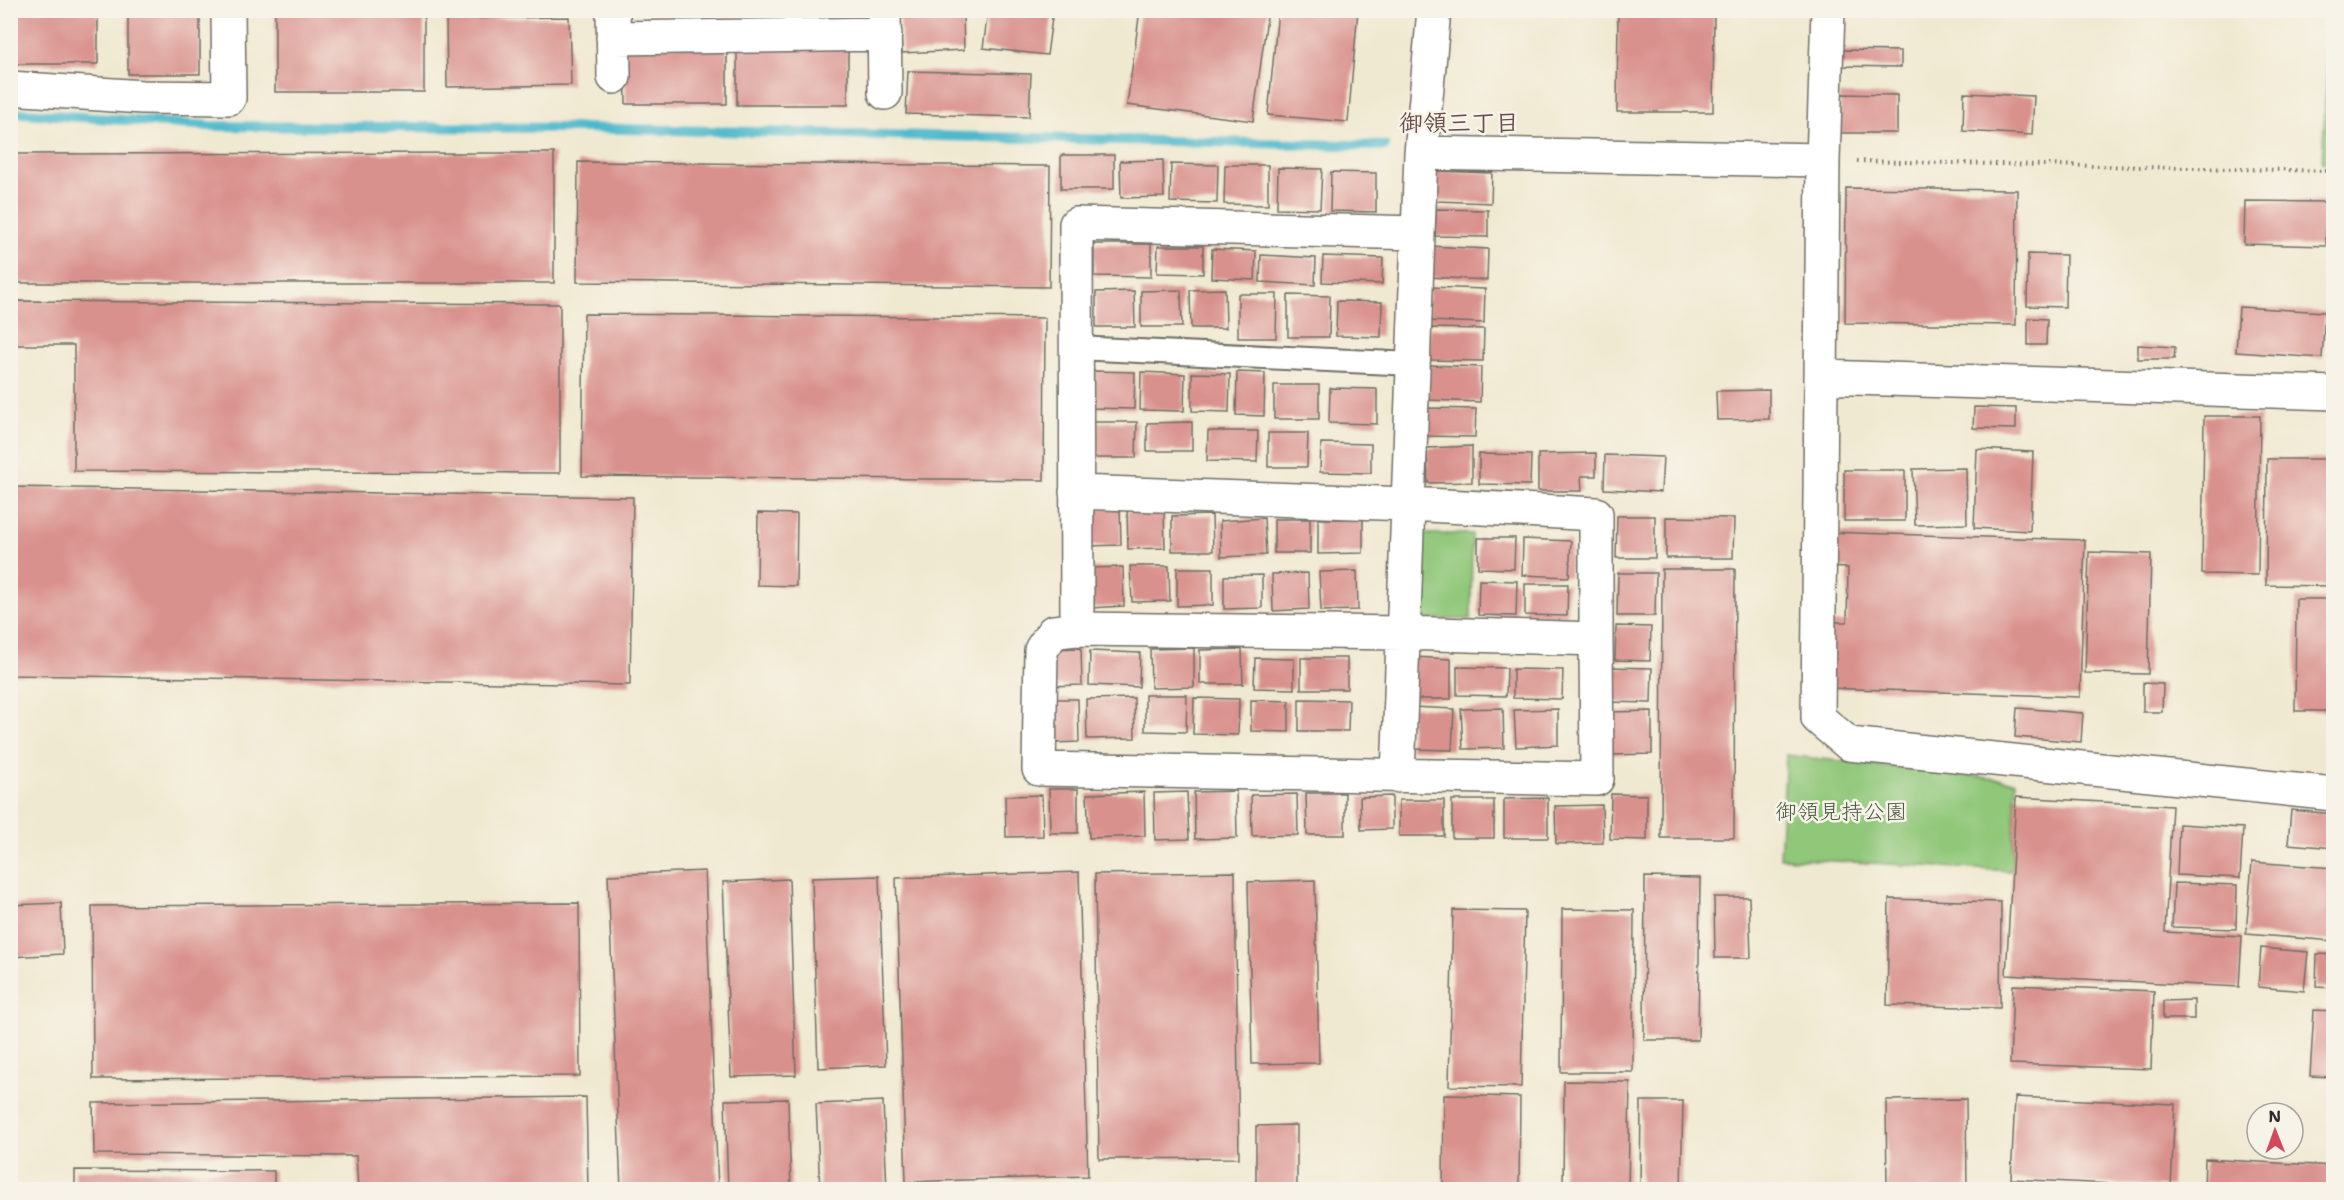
<svg xmlns="http://www.w3.org/2000/svg" width="2344" height="1200" font-family="'Shantell Sans','Klee One',sans-serif">
  <style>
    .green { fill: #90c779; stroke: #5e7952; stroke-width: 1.5 }
    .lines { fill: none; stroke-linecap: round; stroke-linejoin: round }
    .stream { stroke: #4fb9cc; stroke-width: 10 }
    .building { fill: #d9918d }
    .service-casing { stroke: #706e65; stroke-width: 26 }
    .minor-casing { stroke: #706e65; stroke-width: 36 }
    .path { stroke: #706e65; stroke-width: 4; stroke-dasharray: 1.5 4.5; stroke-linecap: butt }
    .service { stroke: #fff; stroke-width: 22 }
    .minor { stroke: #fff; stroke-width: 33 }
    .labels { text-anchor: middle; stroke-width: 5; stroke-linejoin: round; paint-order: stroke }
    .park-label { font-size: 22px; fill: #495a42; stroke: #f7f3e8 }
    .neighbourhood-label { font-size: 24px; font-weight: bold; fill: #684f4d; stroke: #f7f3e8 }
  </style>
  <rect width="100%" height="100%" fill="#f7f3e8"/>
  <filter id="ink" filterUnits="userSpaceOnUse"><feTurbulence type="fractalNoise" baseFrequency=".0167" numOctaves="2"/><feDisplacementMap in="SourceGraphic" scale="12" xChannelSelector="R" yChannelSelector="G"/><feConvolveMatrix kernelMatrix="1 2 1 2 8 2 1 2 1" color-interpolation-filters="sRGB"/></filter>
  <filter id="wash" filterUnits="userSpaceOnUse"><feTurbulence type="fractalNoise" baseFrequency=".008" numOctaves="4" result="noise"/><feDisplacementMap in="SourceGraphic" scale="24" xChannelSelector="R" yChannelSelector="G"/><feGaussianBlur stdDeviation="1.35" result="paint"/><feColorMatrix in="noise" values="0 0 0 0 0 0 0 0 0 0 0 0 0 0 0 0 0 1.4 0 .05"/><feComposite in="paint" operator="in"/></filter>
  <g filter="url(#wash)">
    <rect width="100%" height="100%" fill="#f0e9d1"/>
    <path class="green" d="M 2330,11 L 2334,11 L 2333,163 L 2322,163 Z
      M 1415,534 L 1472,534 L 1471,619 L 1414,619 Z
      M 1786,755 L 2016,781 L 2012,871 L 1780,858 Z"/>
    <g class="lines">
      <path class="stream" d="M 10,112 L 210,126 L 583,128 L 1385,146"/>
    </g>
    <g id="blocks">
      <path class="building" d="M 10,10 L 98,10 L 98,64 L 10,64 Z
        M 128,10 L 200,10 L 200,74 L 128,74 Z
        M 275,10 L 424,10 L 424,92 L 275,92 Z
        M 988,10 L 1053,10 L 1047,55 L 983,48 Z
        M 1140,10 L 1268,10 L 1253,121 L 1127,105 Z
        M 1278,10 L 1358,10 L 1348,122 L 1268,115 Z
        M 1618,10 L 1714,10 L 1713,112 L 1617,112 Z
        M 963,16 L 964,50 L 902,53 L 900,18 Z
        M 569,17 L 571,85 L 447,87 L 446,19 Z
        M 737,44 L 848,44 L 848,105 L 737,105 Z
        M 727,45 L 727,104 L 626,104 L 625,46 Z
        M 1837,50 L 1901,51 L 1901,67 L 1837,66 Z
        M 908,71 L 1031,74 L 1029,117 L 906,114 Z
        M 1964,93 L 2034,96 L 2032,135 L 1963,131 Z
        M 1840,94 L 1897,95 L 1897,133 L 1840,133 Z
        M 554,153 L 554,283 L 12,283 L 11,154 Z
        M 1061,155 L 1114,155 L 1114,189 L 1061,189 Z
        M 1163,160 L 1164,197 L 1121,198 L 1120,161 Z
        M 578,162 L 1050,166 L 1049,287 L 577,282 Z
        M 1171,164 L 1218,165 L 1217,203 L 1170,202 Z
        M 1225,165 L 1268,165 L 1268,205 L 1224,204 Z
        M 1278,168 L 1322,169 L 1320,209 L 1277,208 Z
        M 1437,171 L 1492,173 L 1491,203 L 1436,201 Z
        M 1331,172 L 1376,173 L 1376,212 L 1330,211 Z
        M 1846,188 L 2017,190 L 2016,325 L 1845,323 Z
        M 2245,201 L 2326,202 L 2326,246 L 2244,244 Z
        M 1436,209 L 1488,210 L 1488,237 L 1435,236 Z
        M 1094,244 L 1151,244 L 1151,277 L 1094,276 Z
        M 1158,246 L 1203,246 L 1203,274 L 1157,273 Z
        M 1429,246 L 1488,249 L 1487,280 L 1428,277 Z
        M 1212,249 L 1256,251 L 1255,280 L 1211,278 Z
        M 2028,254 L 2066,255 L 2065,307 L 2027,306 Z
        M 1261,255 L 1316,258 L 1315,285 L 1260,282 Z
        M 1323,256 L 1383,258 L 1382,284 L 1322,282 Z
        M 1429,287 L 1485,289 L 1484,323 L 1428,321 Z
        M 1225,289 L 1226,328 L 1191,328 L 1190,290 Z
        M 1181,290 L 1182,327 L 1141,327 L 1141,291 Z
        M 1134,291 L 1135,327 L 1096,327 L 1096,292 Z
        M 1238,294 L 1277,294 L 1276,338 L 1238,338 Z
        M 1288,295 L 1330,296 L 1329,337 L 1288,337 Z
        M 10,301 L 560,304 L 560,473 L 74,471 L 74,345 L 10,345 Z
        M 1337,301 L 1382,302 L 1381,337 L 1336,336 Z
        M 2239,307 L 2325,312 L 2322,358 L 2236,352 Z
        M 584,314 L 1045,318 L 1044,480 L 582,476 Z
        M 2028,318 L 2047,319 L 2046,345 L 2028,345 Z
        M 1429,328 L 1484,329 L 1483,361 L 1429,360 Z
        M 2138,345 L 2175,347 L 2174,359 L 2138,359 Z
        M 1429,365 L 1481,367 L 1480,402 L 1428,400 Z
        M 1093,371 L 1135,372 L 1134,409 L 1092,408 Z
        M 1141,372 L 1185,374 L 1184,411 L 1140,410 Z
        M 1237,372 L 1265,373 L 1264,416 L 1236,415 Z
        M 1192,373 L 1230,374 L 1229,412 L 1192,411 Z
        M 1274,385 L 1319,385 L 1319,419 L 1274,419 Z
        M 1330,388 L 1377,389 L 1377,424 L 1329,423 Z
        M 1769,390 L 1769,419 L 1717,420 L 1716,391 Z
        M 1974,407 L 2016,408 L 2016,429 L 1973,428 Z
        M 1425,408 L 1476,409 L 1475,437 L 1424,436 Z
        M 2204,416 L 2260,416 L 2258,575 L 2202,574 Z
        M 1093,422 L 1137,422 L 1136,458 L 1092,458 Z
        M 1192,422 L 1192,451 L 1147,451 L 1147,423 Z
        M 1208,431 L 1258,431 L 1257,462 L 1207,461 Z
        M 1268,433 L 1308,433 L 1307,467 L 1268,467 Z
        M 1321,443 L 1371,444 L 1371,473 L 1320,472 Z
        M 1472,446 L 1472,482 L 1428,483 L 1427,448 Z
        M 1977,449 L 2033,452 L 2030,531 L 1974,528 Z
        M 1596,453 L 1596,476 L 1581,476 L 1582,491 L 1538,491 L 1538,454 Z
        M 1479,454 L 1531,455 L 1530,485 L 1479,484 Z
        M 1605,455 L 1663,457 L 1661,492 L 1604,489 Z
        M 2267,459 L 2334,459 L 2334,586 L 2266,585 Z
        M 1966,468 L 1967,524 L 1915,525 L 1913,469 Z
        M 1844,470 L 1905,470 L 1905,521 L 1844,521 Z
        M 10,487 L 633,497 L 630,685 L 10,675 Z
        M 1120,507 L 1121,545 L 1089,546 L 1088,508 Z
        M 1164,510 L 1165,548 L 1128,549 L 1127,511 Z
        M 758,513 L 797,514 L 796,586 L 757,585 Z
        M 1212,515 L 1213,551 L 1172,551 L 1172,516 Z
        M 1617,516 L 1655,516 L 1655,558 L 1616,558 Z
        M 1666,517 L 1734,518 L 1733,558 L 1666,558 Z
        M 1264,518 L 1266,555 L 1221,557 L 1220,521 Z
        M 1274,519 L 1310,519 L 1310,553 L 1274,553 Z
        M 1318,519 L 1363,519 L 1363,553 L 1318,554 Z
        M 1824,532 L 2085,540 L 2080,697 L 1827,688 L 1829,622 L 1847,622 L 1848,568 L 1823,567 Z
        M 1478,538 L 1515,538 L 1514,569 L 1478,568 Z
        M 1523,539 L 1571,541 L 1569,577 L 1522,575 Z
        M 2089,552 L 2151,554 L 2148,674 L 2085,673 Z
        M 1130,566 L 1169,566 L 1170,601 L 1132,602 Z
        M 1123,567 L 1124,606 L 1090,608 L 1088,568 Z
        M 1177,568 L 1213,568 L 1213,605 L 1177,606 Z
        M 1662,569 L 1735,569 L 1734,838 L 1661,838 Z
        M 1357,571 L 1358,610 L 1321,611 L 1319,572 Z
        M 1308,573 L 1309,609 L 1273,611 L 1272,574 Z
        M 1618,573 L 1656,573 L 1655,616 L 1617,616 Z
        M 1262,575 L 1262,608 L 1224,609 L 1224,576 Z
        M 1479,580 L 1517,581 L 1516,616 L 1478,615 Z
        M 1525,584 L 1568,584 L 1567,616 L 1525,615 Z
        M 2296,599 L 2334,599 L 2334,711 L 2295,711 Z
        M 1616,626 L 1651,627 L 1650,661 L 1615,660 Z
        M 1081,648 L 1082,685 L 1048,686 L 1047,649 Z
        M 1194,648 L 1194,687 L 1151,688 L 1150,649 Z
        M 1242,649 L 1243,684 L 1200,684 L 1200,650 Z
        M 1090,651 L 1140,653 L 1139,687 L 1089,685 Z
        M 1413,657 L 1451,659 L 1451,699 L 1412,699 Z
        M 1255,658 L 1294,659 L 1294,689 L 1254,688 Z
        M 1301,658 L 1347,658 L 1347,689 L 1301,689 Z
        M 1457,667 L 1507,668 L 1506,696 L 1457,695 Z
        M 1607,667 L 1652,668 L 1651,703 L 1607,702 Z
        M 1513,669 L 1563,670 L 1562,699 L 1513,698 Z
        M 2143,683 L 2163,684 L 2162,712 L 2143,712 Z
        M 1145,695 L 1187,695 L 1186,732 L 1145,731 Z
        M 1134,698 L 1135,738 L 1087,739 L 1086,699 Z
        M 1194,698 L 1239,699 L 1238,735 L 1193,734 Z
        M 1049,699 L 1078,699 L 1079,742 L 1050,743 Z
        M 1299,699 L 1349,700 L 1348,731 L 1299,731 Z
        M 1251,700 L 1289,701 L 1289,732 L 1251,731 Z
        M 1412,707 L 1454,709 L 1452,750 L 1410,749 Z
        M 1503,708 L 1504,748 L 1463,749 L 1461,709 Z
        M 2017,708 L 2083,713 L 2081,742 L 2015,737 Z
        M 1558,709 L 1558,745 L 1516,747 L 1514,710 Z
        M 1652,711 L 1652,754 L 1610,755 L 1609,712 Z
        M 1049,789 L 1078,789 L 1078,833 L 1050,833 Z
        M 1236,791 L 1237,838 L 1195,839 L 1194,792 Z
        M 1144,792 L 1145,836 L 1089,838 L 1087,794 Z
        M 1187,792 L 1189,839 L 1155,840 L 1154,793 Z
        M 1306,793 L 1345,793 L 1345,835 L 1307,835 Z
        M 1297,794 L 1298,835 L 1252,836 L 1251,795 Z
        M 1611,794 L 1647,795 L 1647,840 L 1610,839 Z
        M 1042,795 L 1043,836 L 1006,837 L 1005,796 Z
        M 1392,796 L 1392,829 L 1361,830 L 1360,797 Z
        M 2016,797 L 2172,806 L 2165,932 L 2242,936 L 2239,987 L 2006,975 Z
        M 1548,798 L 1548,838 L 1504,838 L 1504,799 Z
        M 1399,800 L 1444,800 L 1444,836 L 1399,836 Z
        M 1452,800 L 1494,800 L 1494,838 L 1452,838 Z
        M 1602,805 L 1603,843 L 1556,844 L 1555,806 Z
        M 2291,810 L 2334,814 L 2334,848 L 2288,844 Z
        M 2179,824 L 2243,828 L 2240,878 L 2177,875 Z
        M 2252,862 L 2334,868 L 2334,941 L 2246,934 Z
        M 705,871 L 718,1190 L 621,1190 L 608,875 Z
        M 1079,872 L 1088,1176 L 906,1182 L 896,878 Z
        M 1235,872 L 1239,1158 L 1099,1159 L 1095,874 Z
        M 879,876 L 886,1065 L 818,1068 L 812,878 Z
        M 1645,877 L 1700,878 L 1698,1040 L 1644,1040 Z
        M 789,879 L 796,1075 L 731,1077 L 723,882 Z
        M 1315,880 L 1319,1063 L 1252,1064 L 1248,882 Z
        M 2174,883 L 2237,885 L 2236,929 L 2172,927 Z
        M 1714,897 L 1749,897 L 1751,958 L 1715,958 Z
        M 1889,899 L 2001,902 L 2000,1008 L 1887,1005 Z
        M 61,903 L 63,954 L 10,957 L 10,905 Z
        M 579,903 L 580,1076 L 93,1079 L 92,906 Z
        M 1562,909 L 1634,910 L 1633,1072 L 1561,1072 Z
        M 1453,910 L 1525,911 L 1521,1087 L 1449,1086 Z
        M 2261,948 L 2308,952 L 2304,991 L 2258,987 Z
        M 2317,954 L 2334,955 L 2334,988 L 2316,987 Z
        M 2013,985 L 2154,991 L 2151,1069 L 2010,1064 Z
        M 2194,1000 L 2194,1019 L 2163,1019 L 2163,1001 Z
        M 2314,1010 L 2334,1011 L 2334,1077 L 2310,1076 Z
        M 1564,1081 L 1630,1082 L 1628,1190 L 1563,1190 Z
        M 1444,1095 L 1520,1097 L 1519,1190 L 1443,1190 Z
        M 586,1097 L 588,1190 L 358,1190 L 356,1156 L 94,1154 L 93,1103 Z
        M 2015,1097 L 2175,1104 L 2171,1187 L 2011,1179 Z
        M 788,1099 L 791,1190 L 728,1190 L 725,1100 Z
        M 1966,1099 L 1967,1190 L 1887,1190 L 1886,1100 Z
        M 883,1101 L 887,1190 L 820,1190 L 816,1104 Z
        M 1641,1101 L 1683,1101 L 1681,1190 L 1640,1190 Z
        M 1297,1125 L 1297,1190 L 1256,1190 L 1256,1126 Z
        M 2205,1159 L 2334,1166 L 2334,1190 L 2204,1190 Z
        M 75,1170 L 274,1171 L 274,1190 L 75,1190 Z"/>
    </g>
  </g>
  <g filter="url(#ink)">
    <use href="#blocks" fill-opacity="0" stroke="#706e65" stroke-width="1.5"/>
    <g class="lines">
      <g class="service-casing">
        <path id="service" d="M 1076,348 L 1413,364"/>
      </g>
      <g class="minor-casing">
        <path id="minor" d="M 613,10 L 614,77
          M 884,10 L 885,93
          M 1828,10 L 1823,160 L 1818,718 L 1849,744 L 2334,794
          M 613,38 L 885,34
          M 10,88 L 143,97 L 229,98 L 228,10
          M 1421,153 L 1823,160
          M 1821,377 L 2334,393
          M 1076,492 L 1408,504 L 1596,514 L 1596,639 L 1403,633 L 1077,629 L 1053,632 L 1041,650 L 1039,769 L 1597,779 L 1596,639
          M 1077,629 L 1076,224 L 1418,233
          M 1398,776 L 1421,153 L 1434,10"/>
      </g>
      <path class="path" d="M 1857,161 L 2334,171"/>
      <use href="#service" class="service"/>
      <use href="#minor" class="minor"/>
    </g>
  </g>
  <g class="labels">
    <g class="park-label">
      <text x="1841" y="819">御領見持公園</text>
    </g>
    <g class="neighbourhood-label">
      <text x="1459" y="131">御領三丁目</text>
    </g>
  </g>
  <rect width="2344" height="1200" fill="none" stroke="#f7f3e8" stroke-width="36"/>
  <g transform="translate(2275 1131) rotate(359)"><circle r="28" fill="#f7f3e8" stroke="#a5a39c" stroke-width="1.5"/>
  <path d="M0-4.5L10 22L0 15L-10 22Z" fill="#d1495b"/>
  <text y="-9" font-size="16" font-weight="bold" text-anchor="middle" fill="#2b2b2b">N</text>
  </g>
</svg>
